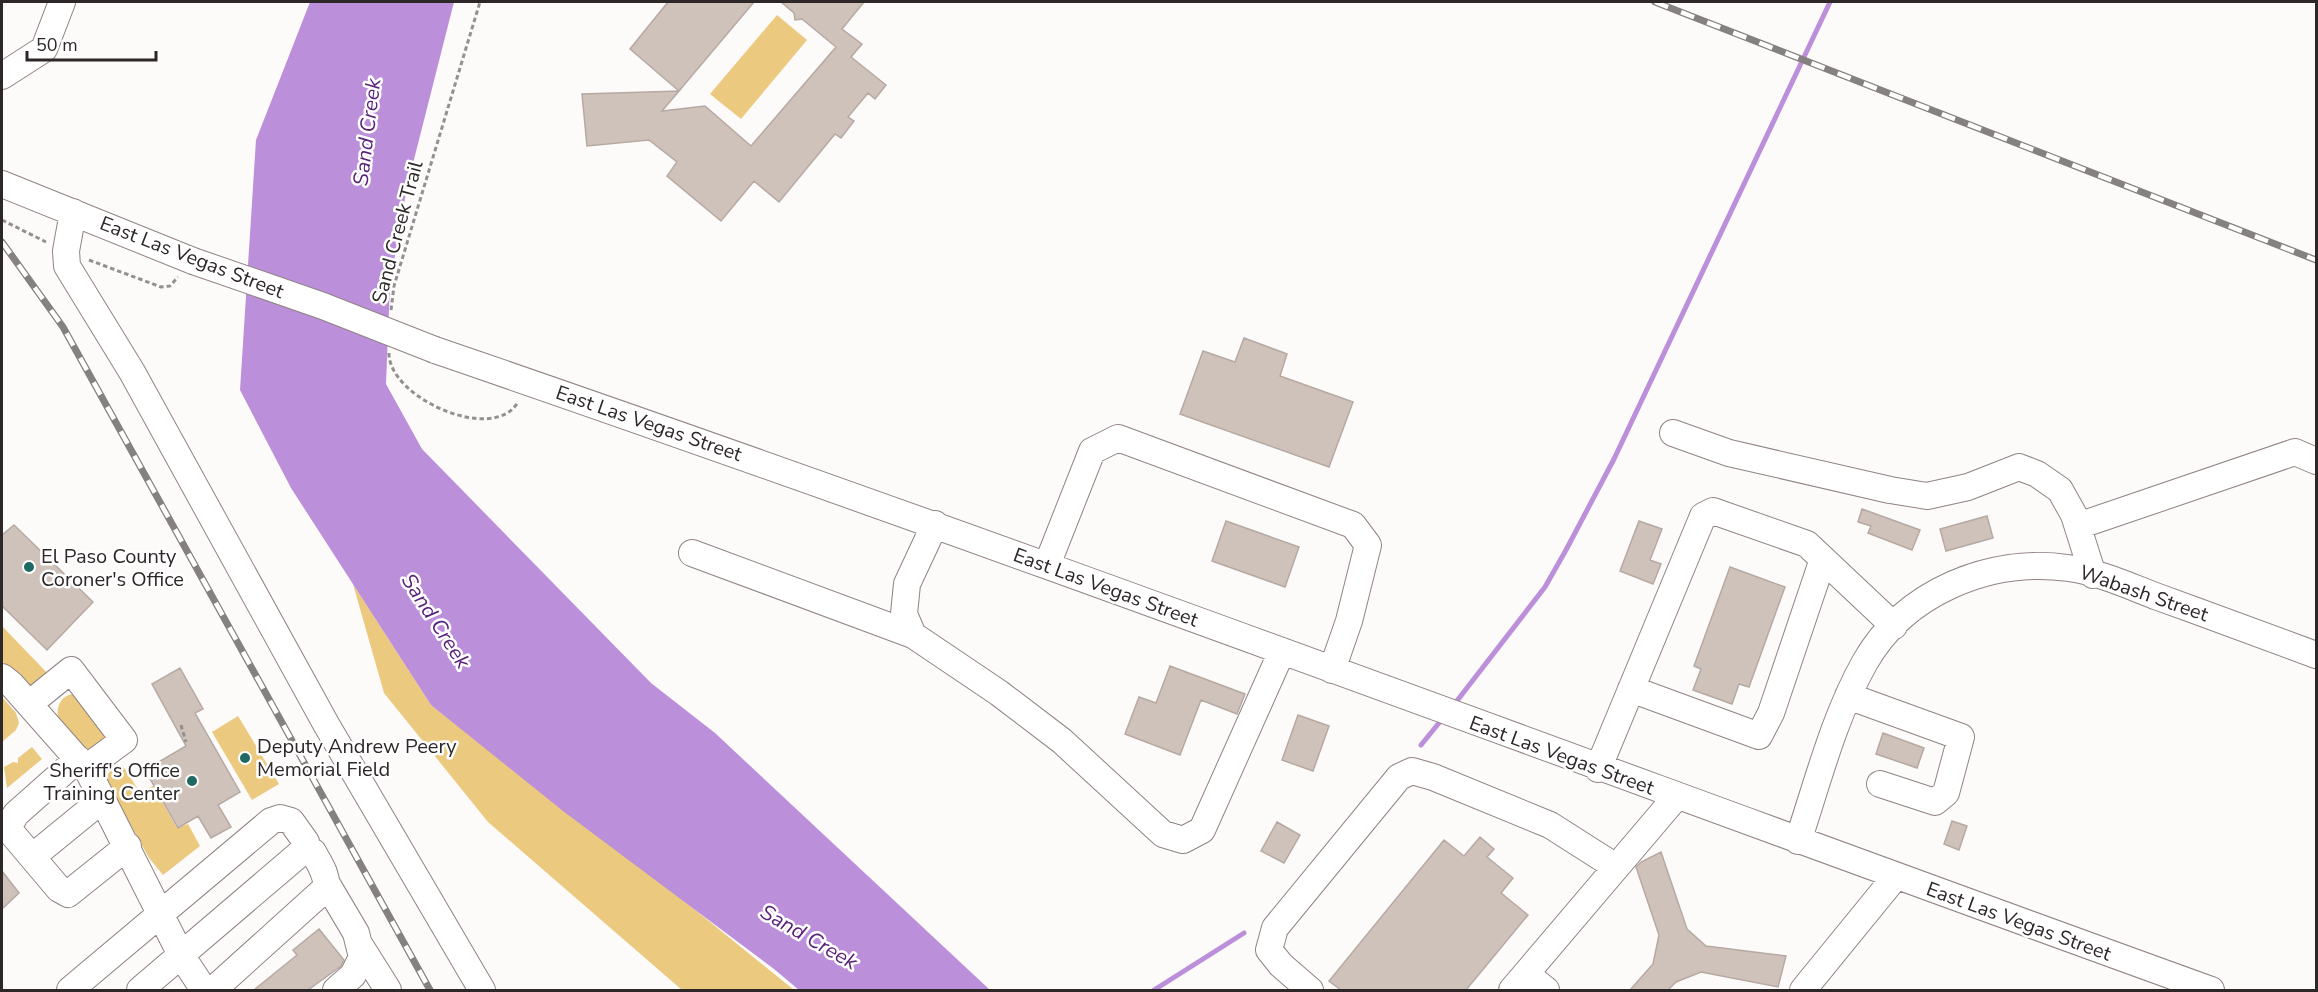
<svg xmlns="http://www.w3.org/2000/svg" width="2318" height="992" font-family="'Nunito Sans',sans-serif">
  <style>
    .green { fill: #ebc97e }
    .water { fill: #bb8fda }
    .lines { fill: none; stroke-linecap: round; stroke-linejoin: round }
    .stream { stroke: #bb8fda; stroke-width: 5 }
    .building { fill: #cfc2bb; stroke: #b6a9a2; stroke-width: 1.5 }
    .minor-casing { stroke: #918383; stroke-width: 28 }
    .path { stroke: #959090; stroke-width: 3; stroke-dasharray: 4.5 3; stroke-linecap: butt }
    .minor { stroke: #fff; stroke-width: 26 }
    .rail-casing { stroke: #868181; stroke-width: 7 }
    .rail { stroke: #fff; stroke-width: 4.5; stroke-dasharray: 14; stroke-linecap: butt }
    .minor-bridge-casing { stroke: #918383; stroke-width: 28; stroke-linecap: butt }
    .minor-bridge { stroke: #fff; stroke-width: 26 }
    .poi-dot { fill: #1f6963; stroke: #fff; stroke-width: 2 }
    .labels { text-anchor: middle; stroke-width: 5; stroke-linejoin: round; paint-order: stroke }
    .street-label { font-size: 20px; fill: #2d2727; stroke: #fff }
    .poi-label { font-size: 20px; fill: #2d2727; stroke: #fff; text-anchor: start }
    .water-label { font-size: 21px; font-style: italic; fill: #5a217a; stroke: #fff }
  </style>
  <rect width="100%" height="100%" fill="#fdfafa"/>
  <path class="green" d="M 777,15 L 807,40 L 741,119 L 710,94 Z
    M 353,584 L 431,705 L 694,909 L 794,990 L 682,990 L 488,822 L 384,693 Z
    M 2,626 L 51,677 L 36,690 L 26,685 L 2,661 Z
    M 72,694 L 108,738 L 88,754 L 58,717 C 56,707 61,696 72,694 Z
    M 2,697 L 16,713 L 19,723 L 16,730 L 2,742 Z
    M 238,716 L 279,784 L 252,800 L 212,732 Z
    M 32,747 L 42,759 L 7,788 L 4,767 L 13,762 L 18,763 L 18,758 Z
    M 123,766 L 139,791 L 153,786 L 177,828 L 188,824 L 200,846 L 163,875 L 149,858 L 107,783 L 108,774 L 114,767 L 116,770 Z"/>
  <path class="water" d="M 310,2 L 454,2 L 407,187 L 390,284 L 386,384 L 422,449 L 651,683 L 715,733 L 990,990 L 799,990 L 774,969 L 563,811 L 431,705 L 291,488 L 240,390 L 256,140 Z"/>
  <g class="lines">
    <path class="stream" d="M 1453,706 L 1545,587 L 1566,550 L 1614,459 L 1830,2
      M 1421,745 L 1443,718
      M 1154,990 L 1244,933"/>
  </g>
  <path class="building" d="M 668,2 L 754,2 L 679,91 L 630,49 Z
    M 781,2 L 864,2 L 842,29 L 862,44 L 851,57 L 886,85 L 875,99 L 868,93 L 848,117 L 854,121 L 841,138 L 835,134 L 779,202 L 754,181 L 721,221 L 667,176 L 677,162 L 649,140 L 587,146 L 582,94 L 679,91 L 662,111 L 705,106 L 751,146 L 836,47 L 802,19 L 795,20 L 794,13 Z
    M 1244,338 L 1287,354 L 1280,376 L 1353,402 L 1329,467 L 1180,414 L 1203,351 L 1235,362 Z
    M 1862,509 L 1920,530 L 1912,550 L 1868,533 L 1871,526 L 1858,522 Z
    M 1987,516 L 1993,538 L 1946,551 L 1940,529 Z
    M 1226,521 L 1299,547 L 1285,587 L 1212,561 Z
    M 1639,521 L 1662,529 L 1650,560 L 1661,564 L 1653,584 L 1620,571 Z
    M 14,525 L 93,602 L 47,650 L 2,606 L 2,535 Z
    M 1730,567 L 1785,587 L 1749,687 L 1739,684 L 1732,704 L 1693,690 L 1701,669 L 1694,666 Z
    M 1170,666 L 1245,694 L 1237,714 L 1201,700 L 1180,755 L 1125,734 L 1139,697 L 1156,703 Z
    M 180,668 L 203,709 L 195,713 L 240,792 L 218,805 L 231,827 L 211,838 L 198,816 L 178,828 L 145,770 L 186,746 L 152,684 Z
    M 1298,715 L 1329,726 L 1313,771 L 1282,760 Z
    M 1883,733 L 1924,748 L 1917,768 L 1876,754 Z
    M 1952,821 L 1967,826 L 1959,850 L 1944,844 Z
    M 1277,822 L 1300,835 L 1284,863 L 1261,851 Z
    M 1480,837 L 1494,849 L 1487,857 L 1513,878 L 1501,893 L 1528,915 L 1466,990 L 1341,990 L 1329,981 L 1444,840 L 1464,856 Z
    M 1661,852 L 1687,929 L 1706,946 L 1786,956 L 1778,987 L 1701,972 L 1676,982 L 1668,990 L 1630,990 L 1653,964 L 1659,935 L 1636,867 L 1641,862 Z
    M 2,871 L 19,893 L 2,909 Z
    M 319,929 L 344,960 L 341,966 L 308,990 L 254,990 L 297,955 L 293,950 Z"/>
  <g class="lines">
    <g class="minor-casing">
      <path id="minor" d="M 2,76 L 44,49 L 62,2
        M 2,184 L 193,261
        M 73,212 L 66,251 L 67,266 L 132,372 L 326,724 L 482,990
        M 435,350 C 1030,554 1619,776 2211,990
        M 1673,433 L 1729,453 L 1890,490 L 1927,496 L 1968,487 L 2019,467 L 2037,474 L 2060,490 L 2074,515 L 2093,575
        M 935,524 L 907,584 L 904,614 L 913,635 L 999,693 L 1062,741 L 1163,834 L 1183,840 L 1202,830 L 1282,651
        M 2078,526 L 2295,452 L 2316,461
        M 692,553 L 913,635
        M 1047,565 L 1092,451 L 1118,438 L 1353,525 L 1368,545 L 1349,621 L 1332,670
        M 2,677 L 12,685 L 88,771 L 181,955 L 204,990
        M 1631,689 L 1759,736 L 1771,713 L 1823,559
        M 1848,696 L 1961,737 L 1946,793 L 1935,802 L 1880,784
        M 29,704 L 71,670 L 124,740 L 86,768
        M 78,759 L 16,814 L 10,824 L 10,831 L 59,889 L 68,894 L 128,846
        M 1598,769 L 1703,516 L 1713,511 L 1807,544 L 1894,626
        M 1798,841 C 1818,781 1834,717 1865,662 C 1905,592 1990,557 2068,568 C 2099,572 2129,586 2158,597 C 2211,616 2264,636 2316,655
        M 32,857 L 103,799
        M 327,884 L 356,933 L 362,957 L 353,975 L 336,990
        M 361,947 L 388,990
        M 1526,974 L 1546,990
        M 70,990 L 271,821 L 280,818 L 291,821 L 306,842 L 304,850 L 140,990
        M 213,990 L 326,888 C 328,875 319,863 313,852 L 304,850
        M 1310,990 L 1281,965 L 1269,950 L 1275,928 L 1399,777 L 1412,771 L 1433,777 L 1550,825 L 1616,867
        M 1512,990 L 1676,797
        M 1803,990 L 1896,876"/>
    </g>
    <path class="path" d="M 2,220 L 46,242
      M 89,260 L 161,287 L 170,286 L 178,277
      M 391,310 L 394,286 L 480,2
      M 389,353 C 388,397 493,445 518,402
      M 181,725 L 186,742"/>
    <use href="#minor" class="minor"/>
    <g class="rail-casing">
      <path id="rail" d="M 1655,2 L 2316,260
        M 2,242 L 63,327 L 430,990"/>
    </g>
    <use href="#rail" class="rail"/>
    <g class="minor-bridge-casing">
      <path id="minor-bridge" d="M 193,261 L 323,306 L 435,350"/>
    </g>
    <use href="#minor-bridge" class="minor-bridge"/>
  </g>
  <g class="poi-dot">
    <circle cx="29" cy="567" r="6"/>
    <circle cx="245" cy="758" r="6"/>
    <circle cx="192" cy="781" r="6"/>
  </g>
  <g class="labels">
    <g class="street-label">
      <text transform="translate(397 232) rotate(-75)" y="7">Sand Creek Trail</text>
      <text transform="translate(192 257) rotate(21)" y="7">East Las Vegas Street</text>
      <text transform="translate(649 423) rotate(19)" y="7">East Las Vegas Street</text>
      <text transform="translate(1106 587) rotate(20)" y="7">East Las Vegas Street</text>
      <text transform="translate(2144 593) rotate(19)" y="7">Wabash Street</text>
      <text transform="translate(1562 755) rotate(20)" y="7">East Las Vegas Street</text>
      <text transform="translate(2019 921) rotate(20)" y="7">East Las Vegas Street</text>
    </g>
    <g class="poi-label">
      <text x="41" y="563">El Paso County<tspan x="41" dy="23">Coroner's Office</tspan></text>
      <text x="257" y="753">Deputy Andrew Peery<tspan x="257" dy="23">Memorial Field</tspan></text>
      <text x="180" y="777" text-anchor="end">Sheriff's Office<tspan x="180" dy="23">Training Center</tspan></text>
    </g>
    <g class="water-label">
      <text transform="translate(367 132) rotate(-83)" y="7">Sand Creek</text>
      <text transform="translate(436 621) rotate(57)" y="7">Sand Creek</text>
      <text transform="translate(809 937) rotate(30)" y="7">Sand Creek</text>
    </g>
  </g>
  <rect width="2318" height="992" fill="none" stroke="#2d2727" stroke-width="6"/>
  <path d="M27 51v9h129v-9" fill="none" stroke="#2d2727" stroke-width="3"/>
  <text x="36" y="51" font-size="18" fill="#2d2727" stroke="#ffffff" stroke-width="4.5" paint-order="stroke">50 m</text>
</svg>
